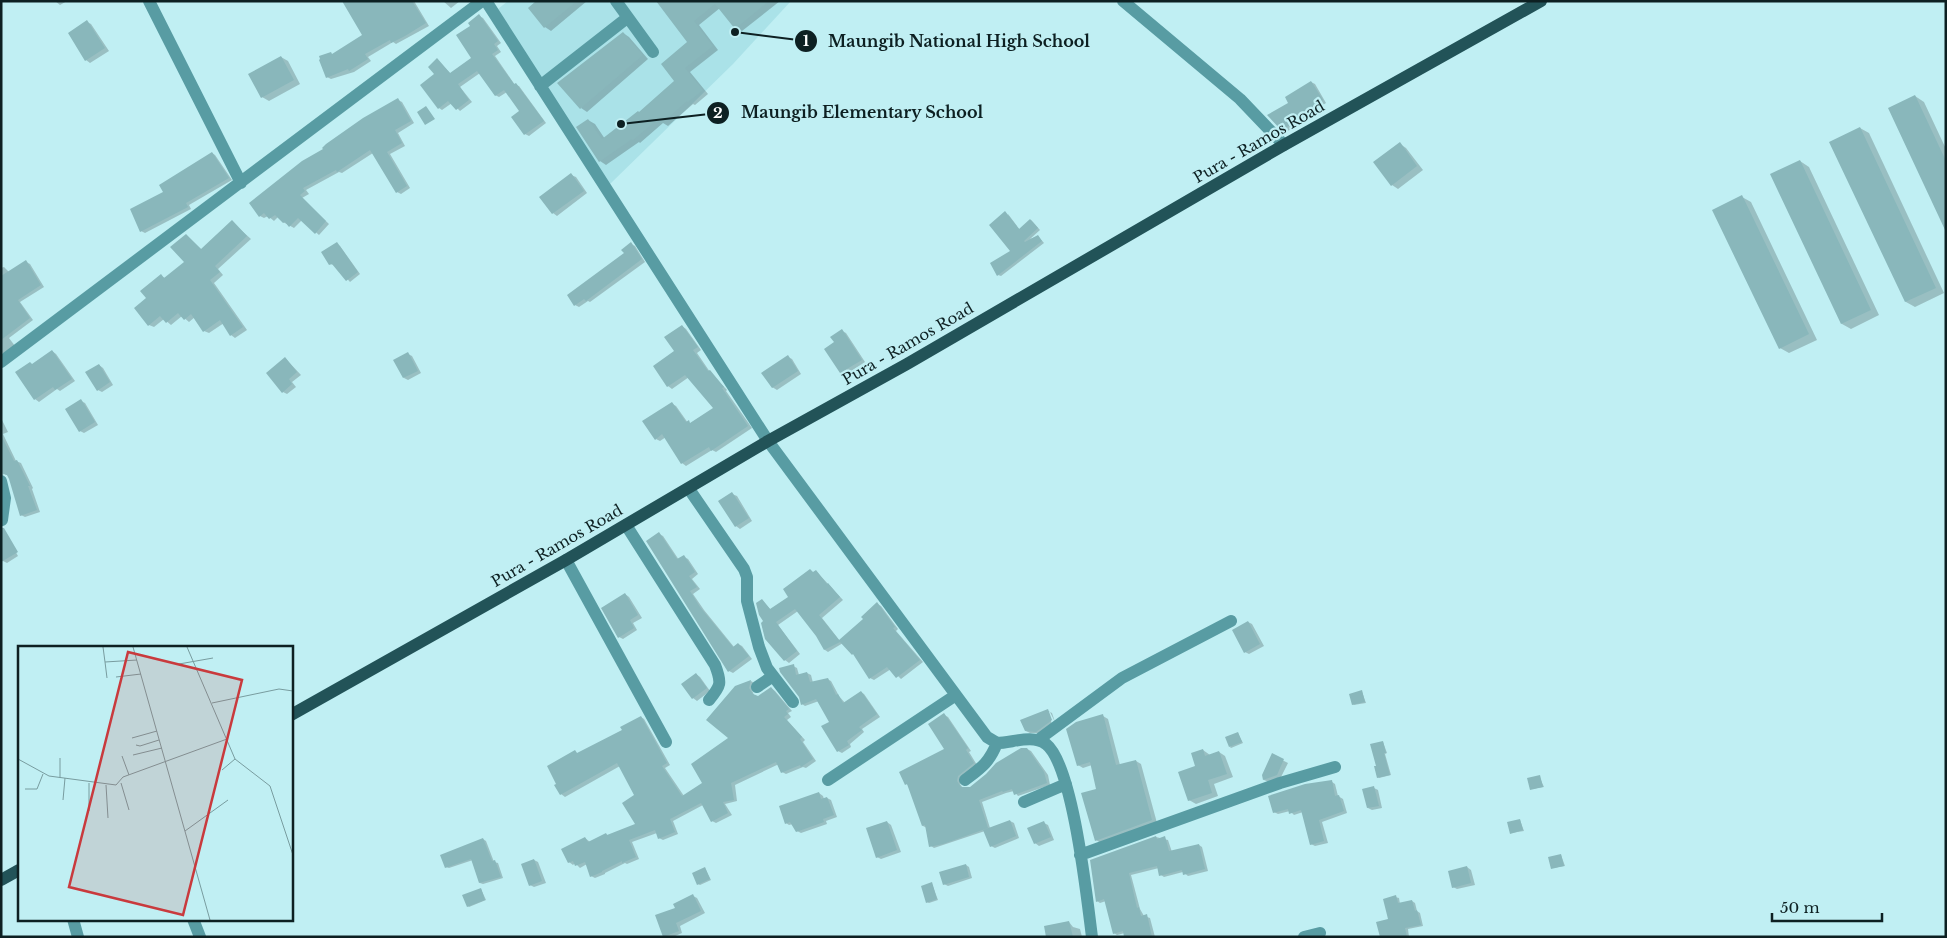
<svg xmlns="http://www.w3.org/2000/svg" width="1947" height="938" font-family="'Libre Baskerville',serif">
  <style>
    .built { fill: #aae2e8 }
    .shadow { fill: #0003 }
    .building { fill: #89b7bb }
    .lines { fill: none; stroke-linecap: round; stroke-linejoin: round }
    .minor { stroke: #589ca3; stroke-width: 12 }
    .major { stroke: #225358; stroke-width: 12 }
    .labels { text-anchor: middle; stroke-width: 4.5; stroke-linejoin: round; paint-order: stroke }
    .street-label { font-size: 15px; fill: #0d2022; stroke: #c0eff3 }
    .inset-road { fill: none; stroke: #789c9f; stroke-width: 1 }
    .view { fill: #c93a3d; fill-opacity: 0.15; stroke: #c93a3d; stroke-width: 2.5 }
    .inset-edge { fill: none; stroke: #0d2022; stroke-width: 2.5 }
    .leader { fill: none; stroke: #0d2022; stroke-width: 2 }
    .callout-dot { fill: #0d2022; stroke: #c0eff3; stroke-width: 2 }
    .mark-label { font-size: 15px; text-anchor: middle; font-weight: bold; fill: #fff }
    .callout-label { font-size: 16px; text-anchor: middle; font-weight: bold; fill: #0d2022; stroke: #c0eff3; stroke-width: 4.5; stroke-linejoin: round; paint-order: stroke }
  </style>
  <rect width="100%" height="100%" fill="#c0eff3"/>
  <path class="built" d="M 508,1 L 791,1 L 733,64 L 609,185 L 498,9 Z"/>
  <path class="shadow" d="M 55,1 L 67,1 L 60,5 Z
    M 384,1 L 414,1 L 429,26 L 396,44 L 393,42 L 368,57 L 371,61 L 354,72 L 331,79 L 327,77 L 333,55 L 364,36 Z
    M 443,1 L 460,1 L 451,8 Z
    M 538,1 L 587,1 L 551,31 L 545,27 Z
    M 658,1 L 780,1 L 742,31 L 736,28 L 720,8 L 699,25 L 718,50 L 690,72 L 708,94 L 695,105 L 693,104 L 668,126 L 663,123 L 640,143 L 639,142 L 606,165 L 600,161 L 588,120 L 595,124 L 605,139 L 639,113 L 676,82 L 689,42 Z
    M 479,16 L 483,18 L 501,43 L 497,46 L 501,52 L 495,56 L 515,85 L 519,86 L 546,123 L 529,136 L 525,134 L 513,117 L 521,111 L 507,92 L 499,97 L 495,95 L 480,73 L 460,87 L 472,102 L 460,111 L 452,103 L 442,110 L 439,108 L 437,60 L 451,74 L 473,58 L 472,26 Z
    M 87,22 L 91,24 L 109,51 L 90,63 L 86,60 L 69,33 Z
    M 623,33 L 629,37 L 648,59 L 587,112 L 581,108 Z
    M 281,57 L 288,61 L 300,84 L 269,101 L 262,97 Z
    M 1311,82 L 1315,84 L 1326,103 L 1307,115 L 1309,119 L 1286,132 L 1282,129 L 1290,103 Z
    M 1915,96 L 1924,102 L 1946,149 L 1946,229 Z
    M 398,100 L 402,102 L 414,123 L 398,133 L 405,146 L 390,154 L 410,188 L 401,194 L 397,192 L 373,153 L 342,173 L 339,172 L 306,190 L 309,194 L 302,198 L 329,224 L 319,235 L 302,220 L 294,228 L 283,222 L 278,217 L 274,221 L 268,216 L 264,218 L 260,216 L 251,204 L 324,150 Z
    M 1860,128 L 1869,133 L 1944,293 L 1915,307 L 1906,302 L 1831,142 Z
    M 1400,144 L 1406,148 L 1423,170 L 1398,189 L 1392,185 Z
    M 212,153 L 215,155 L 232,180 L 189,205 L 191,209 L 145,233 L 141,231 L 165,193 Z
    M 1800,161 L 1809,167 L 1879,315 L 1851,329 L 1842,324 L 1772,175 Z
    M 571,175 L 576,177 L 587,193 L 557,216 L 553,213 Z
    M 1742,197 L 1751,202 L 1817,340 L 1789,353 L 1780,348 Z
    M 1008,214 L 1020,230 L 1031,220 L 1033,222 L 1040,230 L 1030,239 L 1038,236 L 1044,243 L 1001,276 L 998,275 L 1012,251 Z
    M 232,222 L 251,239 L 218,269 L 223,275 L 214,283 L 247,330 L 235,338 L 231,335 L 224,323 L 209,333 L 204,331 L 195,317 L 189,322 L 182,316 L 171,325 L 164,319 L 154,327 L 149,325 L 148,299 L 161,276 L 165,278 L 186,262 L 186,235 L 202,250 Z
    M 337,244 L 340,246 L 360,274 L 350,282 L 335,265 L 330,264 Z
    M 631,244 L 635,246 L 645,262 L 590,302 L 588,301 L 579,307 L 575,305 L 625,253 Z
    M 26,262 L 30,264 L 44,287 L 20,302 L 33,320 L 9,338 L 15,346 L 4,354 L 1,352 L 1,268 L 4,267 L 9,272 Z
    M 682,326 L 686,329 L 701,350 L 697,353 L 710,372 L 727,390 L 726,391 L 752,428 L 716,452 L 712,450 L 686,466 L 682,463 L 666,437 L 660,441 L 656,439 L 672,404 L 676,406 L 688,423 L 691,423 L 715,408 L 689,377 L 672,389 L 668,386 Z
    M 842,331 L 846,333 L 865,362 L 845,375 L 841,373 L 826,349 L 835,343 Z
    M 52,351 L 56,354 L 75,381 L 60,391 L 57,389 L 39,402 L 35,399 Z
    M 408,354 L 412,356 L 421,373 L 408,380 L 404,378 Z
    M 788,357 L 792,359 L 801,374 L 777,390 L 772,387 Z
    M 285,358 L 301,375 L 292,382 L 296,387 L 287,394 L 283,392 Z
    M 99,365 L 103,368 L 113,385 L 102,392 L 98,390 Z
    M 81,401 L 85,403 L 98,425 L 84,433 L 80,431 Z
    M 1,418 L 8,432 L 3,434 L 16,461 L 21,463 L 33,488 L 32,489 L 40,512 L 25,517 L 21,515 L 9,476 L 4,474 L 1,476 Z
    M 732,494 L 737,496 L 752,521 L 740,529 L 736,526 Z
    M 3,529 L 18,556 L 7,563 L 3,561 Z
    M 659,534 L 663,536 L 679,560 L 684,557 L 688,559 L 698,574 L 692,579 L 700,589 L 693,594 L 704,610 L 734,647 L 738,644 L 742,646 L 752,659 L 733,673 L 729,671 Z
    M 816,571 L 843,600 L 822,618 L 840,641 L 865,619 L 877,604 L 881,606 L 898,629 L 896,631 L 923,662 L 901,679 L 891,669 L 874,680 L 870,678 L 856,656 L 843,643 L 828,652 L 825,650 L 817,635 L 798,611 L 778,625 L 800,654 L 789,663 L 785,660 L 766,638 L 762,600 L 771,610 L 790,597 Z
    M 625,594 L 629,597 L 642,618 L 633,623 L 637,630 L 623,639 L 619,637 Z
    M 1248,622 L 1252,624 L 1264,646 L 1249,654 L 1245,652 Z
    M 793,666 L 797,668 L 799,675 L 807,673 L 811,675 L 813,683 L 827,679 L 831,681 L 839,696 L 845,703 L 861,692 L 864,694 L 880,717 L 862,729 L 864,732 L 850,744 L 851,747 L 842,753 L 838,751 L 831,723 L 819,701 L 805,706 L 802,704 Z
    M 696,674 L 700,677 L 710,691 L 697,701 L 693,698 Z
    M 751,681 L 754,683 L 752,690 L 754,695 L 758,697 L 771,688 L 775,691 L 792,711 L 788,713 L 791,717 L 787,720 L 805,740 L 803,742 L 816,761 L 806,768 L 803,767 L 786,774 L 782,772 L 779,764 L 735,785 L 737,801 L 725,804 L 732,815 L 716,823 L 712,821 L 703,805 L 673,821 L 678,834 L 663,840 L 659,838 L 657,833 L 632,842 L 639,859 L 627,864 L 625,863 L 605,873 L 605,874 L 595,878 L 591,876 L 587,864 L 580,868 L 575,863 L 573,865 L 569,862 L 585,838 L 590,842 L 606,834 L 609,836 L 637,825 L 635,796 L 620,766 L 565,797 L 561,794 L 575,752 L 578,754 L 623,730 L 641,717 L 644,719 L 670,765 L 665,768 L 684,796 L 704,783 L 730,738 L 735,687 Z
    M 1362,692 L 1366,703 L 1353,705 Z
    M 1048,711 L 1052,713 L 1055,722 L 1050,712 L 1048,712 L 1052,724 L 1040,733 L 1030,733 L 1026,731 Z
    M 944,715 L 948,717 L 971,751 L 969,752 L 977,765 L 961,778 L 960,784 L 963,788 L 970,788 L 1027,749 L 1031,751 L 1048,775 L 1050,785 L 1018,796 L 1014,791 L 1006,793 L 982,802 L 990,828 L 1010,821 L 1014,823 L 1019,838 L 995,848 L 991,846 L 985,831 L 934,848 L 931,846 L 927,828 L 923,826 L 909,785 L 906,784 L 946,750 Z
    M 1103,716 L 1108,719 L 1120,765 L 1136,761 L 1141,764 L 1157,823 L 1101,843 L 1096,840 L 1098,790 L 1092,765 L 1083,768 L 1078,765 Z
    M 1238,733 L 1243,743 L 1231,748 L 1230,747 Z
    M 1383,742 L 1387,753 L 1385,754 L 1391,775 L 1379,778 L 1378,777 L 1377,766 Z
    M 1203,750 L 1210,755 L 1219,752 L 1225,756 L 1233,777 L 1214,784 L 1218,796 L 1196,804 L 1189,800 Z
    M 1272,755 L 1288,763 L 1281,777 L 1269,782 L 1264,780 L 1263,775 Z
    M 1539,776 L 1544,787 L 1531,789 Z
    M 1332,782 L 1335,784 L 1338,796 L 1343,799 L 1347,813 L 1322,822 L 1328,843 L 1315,846 L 1311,844 L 1303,812 L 1294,815 L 1290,811 L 1278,814 L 1274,812 Z
    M 1374,788 L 1378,790 L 1382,808 L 1372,810 L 1368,808 Z
    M 819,793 L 823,796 L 824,799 L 827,798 L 831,800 L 837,817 L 826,821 L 827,824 L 801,833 L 797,831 L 793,824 L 789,825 L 786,823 Z
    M 1520,820 L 1524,831 L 1511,833 Z
    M 887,822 L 891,825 L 901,852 L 881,859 L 877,857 Z
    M 1044,823 L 1048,825 L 1054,840 L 1039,846 L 1035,843 Z
    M 1156,837 L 1168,840 L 1172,852 L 1199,845 L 1202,847 L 1208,871 L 1188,876 L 1183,872 L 1164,877 L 1161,875 L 1159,868 L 1131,875 L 1140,909 L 1144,916 L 1150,918 L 1155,937 L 1126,937 L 1125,933 L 1117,935 L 1114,933 L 1106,901 L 1100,903 L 1097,901 Z
    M 483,839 L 486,841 L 494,862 L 498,863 L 503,878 L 483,884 L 480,883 L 473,860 L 449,868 L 446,867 Z
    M 1561,855 L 1565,866 L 1552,868 Z
    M 534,860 L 538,862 L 546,883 L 534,887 L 530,885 Z
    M 966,865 L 969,867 L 972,878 L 948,886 L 944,884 Z
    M 1467,867 L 1471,870 L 1475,885 L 1457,889 L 1453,887 Z
    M 705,868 L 711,880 L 700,885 L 698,884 Z
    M 932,884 L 938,900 L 929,903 L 927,902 Z
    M 481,889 L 486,900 L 469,907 L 468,906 Z
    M 693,896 L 697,898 L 705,913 L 680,926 L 682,933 L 673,937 L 664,936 Z
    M 1395,897 L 1399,898 L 1400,904 L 1412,901 L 1415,903 L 1417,911 L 1420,913 L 1423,926 L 1408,929 L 1409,937 L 1381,937 L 1390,920 Z
    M 1069,922 L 1073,927 L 1080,929 L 1082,937 L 1048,937 Z"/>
  <path class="building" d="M 342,1 L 412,1 L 426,23 L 405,36 L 391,43 L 390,40 L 365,54 L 368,59 L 349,71 L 348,69 L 326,78 L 319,60 L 320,59 L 319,56 L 331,52 L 332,54 L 362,35 Z
    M 536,1 L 577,1 L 544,28 L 528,8 Z
    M 656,1 L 769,1 L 735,29 L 715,4 L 694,21 L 713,46 L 685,68 L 703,90 L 688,102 L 687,101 L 661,124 L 658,119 L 633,140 L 632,139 L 599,162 L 576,127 L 588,119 L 602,139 L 638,111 L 639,112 L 674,81 L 661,64 L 687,42 Z
    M 479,14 L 498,41 L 494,44 L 498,50 L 492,54 L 514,84 L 516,83 L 544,121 L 524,135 L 511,117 L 519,111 L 504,90 L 495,96 L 477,71 L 458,84 L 469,100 L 456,110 L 448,101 L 438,109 L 420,85 L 434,74 L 428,67 L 437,58 L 450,73 L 471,58 L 456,35 L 470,26 L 468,23 Z
    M 87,20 L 105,48 L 85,61 L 68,33 Z
    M 623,32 L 643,55 L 580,109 L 557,83 Z
    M 281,56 L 294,80 L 261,98 L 248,74 Z
    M 1311,81 L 1323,100 L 1304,112 L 1306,116 L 1281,130 L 1267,115 L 1288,103 L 1285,97 Z
    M 1915,95 L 1946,161 L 1946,232 L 1888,108 Z
    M 398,98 L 411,121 L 395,130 L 402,143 L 387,152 L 407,186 L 396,193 L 370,150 L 337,172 L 336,170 L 303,188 L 305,191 L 300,195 L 326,221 L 315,234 L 298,218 L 289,227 L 285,222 L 283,223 L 275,215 L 269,219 L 264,213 L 259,217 L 249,203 L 302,161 L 323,149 L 322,148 L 326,144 L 363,118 Z
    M 426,106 L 435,119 L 425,125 L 417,112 Z
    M 1860,127 L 1936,288 L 1905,302 L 1829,142 Z
    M 1400,142 L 1417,166 L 1391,186 L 1373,162 Z
    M 212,152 L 229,178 L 186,203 L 188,207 L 140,232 L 130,209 L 163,192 L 159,185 Z
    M 1800,160 L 1871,310 L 1841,324 L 1770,174 Z
    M 571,173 L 584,191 L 552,214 L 539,197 Z
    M 1742,195 L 1809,334 L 1779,349 L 1712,210 Z
    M 1005,211 L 1019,229 L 1030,219 L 1038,228 L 1024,241 L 1025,242 L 1038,235 L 1042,241 L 997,276 L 990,263 L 1010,251 L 989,225 Z
    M 232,220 L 247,236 L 215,266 L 220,272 L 210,280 L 243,327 L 230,336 L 220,320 L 203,332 L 191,314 L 184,320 L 178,313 L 166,323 L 160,316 L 148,326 L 134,308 L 146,298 L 140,291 L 161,274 L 164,278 L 184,262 L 170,247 L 186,234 L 201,249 Z
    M 337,242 L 358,272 L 346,281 L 332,264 L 329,265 L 321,252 Z
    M 631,242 L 642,259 L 586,301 L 584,299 L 574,306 L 567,295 L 624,253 L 621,250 Z
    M 26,260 L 41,285 L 18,300 L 30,318 L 1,340 L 1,276 Z
    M 682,325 L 698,347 L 693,350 L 708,371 L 710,370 L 724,387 L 722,388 L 748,426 L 711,451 L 709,447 L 681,464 L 662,434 L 655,440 L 642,421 L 672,402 L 686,422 L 689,420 L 690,423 L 713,408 L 685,375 L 667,387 L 653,366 L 674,351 L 664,337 Z
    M 842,329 L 862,360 L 840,373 L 824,349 L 834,342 L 830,337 Z
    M 52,350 L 72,379 L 55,390 L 53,387 L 34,400 L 15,372 L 30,362 L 32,364 Z
    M 408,352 L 418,371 L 403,378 L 393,360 Z
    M 788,355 L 798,371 L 772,388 L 761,373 Z
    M 285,357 L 297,372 L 289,379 L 292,384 L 282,393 L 266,373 Z
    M 99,364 L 110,382 L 97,391 L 85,372 Z
    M 81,399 L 95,422 L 79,432 L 65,409 Z
    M 1,435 L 14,461 L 17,460 L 30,486 L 28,486 L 37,510 L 20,516 L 9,479 L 7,475 L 1,473 Z
    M 732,492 L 749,518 L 735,527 L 718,501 Z
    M 1,528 L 4,528 L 18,552 L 1,562 Z
    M 659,532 L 677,559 L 684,555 L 695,572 L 689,576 L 697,587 L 690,591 L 700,607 L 733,647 L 738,643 L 749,656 L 728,672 L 646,541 Z
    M 810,569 L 813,572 L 816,570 L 827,584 L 828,583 L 840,597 L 819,615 L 839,640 L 863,619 L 861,617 L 877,602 L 895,627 L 893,628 L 920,660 L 896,678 L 887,667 L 869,679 L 853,654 L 852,655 L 840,642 L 824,650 L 816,636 L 795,609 L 776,622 L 797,651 L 784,661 L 765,639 L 761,623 L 763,621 L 759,615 L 756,603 L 762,599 L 770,609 L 788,597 L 783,589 Z
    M 625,593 L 638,615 L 630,620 L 634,628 L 618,638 L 601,608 Z
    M 1248,621 L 1260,644 L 1244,653 L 1232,630 Z
    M 794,664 L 796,675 L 807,672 L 810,682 L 828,678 L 836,695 L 838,694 L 843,703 L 861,691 L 877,714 L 859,727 L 862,730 L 847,741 L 849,745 L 837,752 L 821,726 L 829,722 L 816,699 L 801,705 L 799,697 L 780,672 L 779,668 Z
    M 696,673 L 707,688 L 692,699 L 681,684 Z
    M 751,680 L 749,688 L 753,694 L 758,696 L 771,687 L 789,709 L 786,711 L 788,714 L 784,717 L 802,737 L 800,739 L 813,759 L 801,767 L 800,765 L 781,773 L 776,762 L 731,783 L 734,800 L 723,802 L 728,813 L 711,822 L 701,803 L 670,819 L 675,832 L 658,839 L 655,830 L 629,840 L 636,857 L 622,863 L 622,861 L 602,871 L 602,872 L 590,877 L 585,862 L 575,866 L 573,861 L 568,863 L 561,849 L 585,837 L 588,842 L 606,833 L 607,835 L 635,824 L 622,803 L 634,795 L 617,763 L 560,795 L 554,785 L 556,784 L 547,766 L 575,750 L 577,753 L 622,730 L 620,727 L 641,716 L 667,763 L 662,766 L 682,796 L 702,783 L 691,764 L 728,738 L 706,720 L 735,686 Z
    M 1362,690 L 1365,702 L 1352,705 L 1349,694 Z
    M 1048,709 L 1052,720 L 1036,732 L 1025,731 L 1020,720 Z
    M 944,713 L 968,748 L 966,750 L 974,763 L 958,776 L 957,781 L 961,787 L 970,787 L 986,774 L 996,763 L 1021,748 L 1027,748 L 1044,772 L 1047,783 L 1014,795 L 1012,789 L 1003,792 L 1002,791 L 979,800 L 988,828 L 943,844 L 929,847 L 925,825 L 922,826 L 907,784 L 905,785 L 899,772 L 944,749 L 928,724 Z
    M 1103,714 L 1116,765 L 1136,760 L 1152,820 L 1095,841 L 1081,793 L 1096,789 L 1090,762 L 1077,766 L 1066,729 L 1076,722 Z
    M 1238,732 L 1242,742 L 1229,747 L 1225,737 Z
    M 1383,741 L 1386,753 L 1384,753 L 1390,775 L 1377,778 L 1374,766 L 1376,766 L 1370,744 Z
    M 1203,749 L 1205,756 L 1219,751 L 1227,774 L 1208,780 L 1212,793 L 1188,801 L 1178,772 L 1195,766 L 1191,753 Z
    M 1272,753 L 1284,759 L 1277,775 L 1263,780 L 1262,775 Z
    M 1540,775 L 1543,787 L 1530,790 L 1527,778 Z
    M 1332,780 L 1335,796 L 1339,795 L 1344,811 L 1319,820 L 1324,841 L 1310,845 L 1301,810 L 1289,814 L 1288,809 L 1273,813 L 1268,796 L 1305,784 Z
    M 1374,786 L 1379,806 L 1367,808 L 1362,789 Z
    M 819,792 L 821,799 L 827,797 L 834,815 L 823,819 L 824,822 L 796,832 L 790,822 L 785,824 L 779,806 Z
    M 1520,819 L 1523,830 L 1510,834 L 1507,822 Z
    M 1010,820 L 1016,836 L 990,847 L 983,830 Z
    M 887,821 L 897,850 L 876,858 L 866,828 Z
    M 1044,821 L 1051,837 L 1034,844 L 1027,828 Z
    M 1156,836 L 1157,839 L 1165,836 L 1169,851 L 1199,844 L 1205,869 L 1183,875 L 1182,870 L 1159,876 L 1157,866 L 1129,873 L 1137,908 L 1139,907 L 1141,916 L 1147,914 L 1152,937 L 1124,937 L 1123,931 L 1113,934 L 1104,899 L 1096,902 L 1090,860 Z
    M 483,838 L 492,861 L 495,860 L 501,877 L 479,883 L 471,859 L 445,868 L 440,855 Z
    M 1561,854 L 1564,866 L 1551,869 L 1548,857 Z
    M 534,859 L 542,881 L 529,886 L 521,864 Z
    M 966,864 L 969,877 L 943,885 L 939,872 Z
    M 1467,866 L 1471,883 L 1452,888 L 1448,871 Z
    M 705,867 L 710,879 L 697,885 L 692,873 Z
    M 932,882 L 937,899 L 926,903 L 921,886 Z
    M 481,888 L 485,900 L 467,907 L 462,895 Z
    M 693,894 L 701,911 L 676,923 L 679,931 L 663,937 L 655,915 L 675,908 L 673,904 Z
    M 1396,895 L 1398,903 L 1412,900 L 1415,911 L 1417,910 L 1421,925 L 1405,928 L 1407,937 L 1380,937 L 1376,922 L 1388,919 L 1383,899 Z
    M 1069,921 L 1073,937 L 1046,937 L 1044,926 Z"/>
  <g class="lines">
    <path class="minor" d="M 149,1 L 241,183
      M 486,1 L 768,441 L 987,737 L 997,743 C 1012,743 1032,734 1046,744 C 1073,765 1087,899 1092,937
      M 616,1 L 653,52
      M 1123,1 L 1240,99 L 1284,145
      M 540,86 L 627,18
      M 1,362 L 482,1
      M 1,481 L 5,498 L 2,520
      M 689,489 L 744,569 L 747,577 L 747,601 L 759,647 L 767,668 L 793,702
      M 626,525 L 715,665 C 722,683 721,686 709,700
      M 566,560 L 666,742
      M 757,687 L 773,676
      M 1038,740 L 1122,678 L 1231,621
      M 828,780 L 956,695
      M 965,780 C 981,768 989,763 997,743
      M 1024,802 L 1066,784
      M 1080,855 L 1280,783 L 1335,767
      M 73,919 L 78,937
      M 193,919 L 200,937
      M 1304,937 L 1320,933"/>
    <path class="major" d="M 291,715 L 566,560 L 768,441 L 907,364 L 1284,145 L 1541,1
      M 1,880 L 19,870"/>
  </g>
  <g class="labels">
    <g class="street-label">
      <text transform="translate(1259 142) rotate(-30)" y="5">Pura - Ramos Road</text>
      <text transform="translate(908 344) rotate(-30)" y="5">Pura - Ramos Road</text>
      <text transform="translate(557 546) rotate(-30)" y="5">Pura - Ramos Road</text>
    </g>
  </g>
  <g transform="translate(18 646)">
    <rect width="275" height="275" fill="#c0eff3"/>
    <path class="inset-road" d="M 85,1 L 87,16 L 119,14M 115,1 L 192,274M 169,1 L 217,113 L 252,140 L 275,209M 87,16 L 89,32M 161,18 L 195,12M 98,31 L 123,28M 194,57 L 261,43 L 275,45M 114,92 L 139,85M 118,99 L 122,100 L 141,94M 115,109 L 144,102M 104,110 L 111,129M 0,113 L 31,130 L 98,139 L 105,131 L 209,93M 204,124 L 217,113M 42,132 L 42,112M 103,137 L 111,164M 88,139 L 90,172M 7,143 L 19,143 L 25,128M 45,154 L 47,132M 71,165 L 71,137M 167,185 L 210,154"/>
    <path class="view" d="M 110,6 L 224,34 L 165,269 L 51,241 Z"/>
    <rect width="275" height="275" class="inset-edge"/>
  </g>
  <path class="leader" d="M735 32L806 41M621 124L718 113"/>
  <g class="callout-dot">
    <circle cx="735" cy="32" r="5"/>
    <circle cx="621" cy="124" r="5"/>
    <circle cx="806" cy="41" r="12"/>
    <circle cx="718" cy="113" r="12"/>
  </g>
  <g class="mark-label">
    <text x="806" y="46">1</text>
    <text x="718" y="118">2</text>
  </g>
  <g class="callout-label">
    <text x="959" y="47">Maungib National High School</text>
    <text x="862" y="118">Maungib Elementary School</text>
  </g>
  <rect width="1947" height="938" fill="none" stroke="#0d2022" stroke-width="5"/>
  <path d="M1772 913v8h110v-8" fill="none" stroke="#0d2022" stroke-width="2.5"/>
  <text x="1780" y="913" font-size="15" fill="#0d2022" stroke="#c0eff3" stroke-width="4" paint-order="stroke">50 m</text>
</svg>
